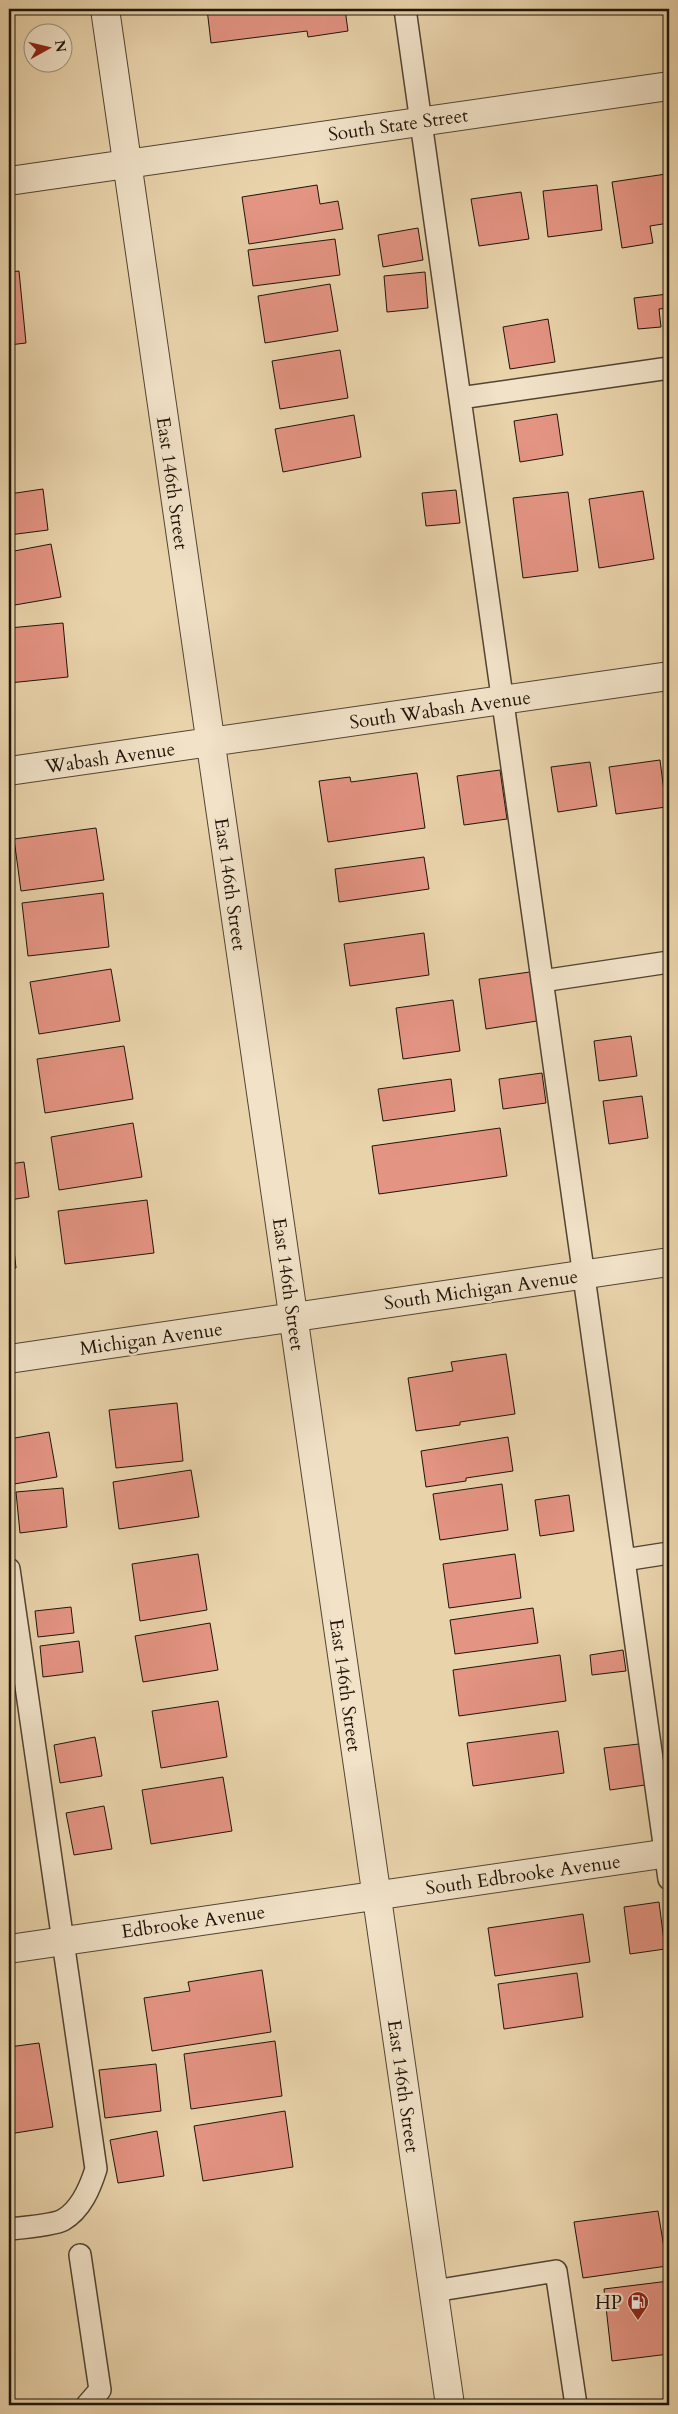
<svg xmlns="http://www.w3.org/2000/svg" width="678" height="2414" font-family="Cardo,serif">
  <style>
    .building { fill: #e49483; stroke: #1f1409 }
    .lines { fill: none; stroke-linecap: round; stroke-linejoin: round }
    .lane-casing { stroke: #524432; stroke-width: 24 }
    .street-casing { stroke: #524432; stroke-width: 30 }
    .lane { stroke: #f1e2c8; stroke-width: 21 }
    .street { stroke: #f1e2c8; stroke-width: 28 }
    .labels { text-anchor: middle; stroke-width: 4.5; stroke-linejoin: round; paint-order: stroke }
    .street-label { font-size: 19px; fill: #1f1409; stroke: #f1e2c8 }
    .poi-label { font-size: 19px; fill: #1f1409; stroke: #f1e2c8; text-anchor: end }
  </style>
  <rect width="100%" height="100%" fill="#e9d3ab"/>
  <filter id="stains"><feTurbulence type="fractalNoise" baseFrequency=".004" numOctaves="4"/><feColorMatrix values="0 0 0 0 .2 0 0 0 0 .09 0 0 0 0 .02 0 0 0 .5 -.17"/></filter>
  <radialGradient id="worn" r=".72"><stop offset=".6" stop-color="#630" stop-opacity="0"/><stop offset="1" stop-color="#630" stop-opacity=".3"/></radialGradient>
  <path class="building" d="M 207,9 L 345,9 L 348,31 L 308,37 L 307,31 L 211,43 Z
    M 666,174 L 669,196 L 669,223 L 650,226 L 653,243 L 622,248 L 612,182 Z
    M 317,185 L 320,204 L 338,201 L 343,229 L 249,244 L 242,197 Z
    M 597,185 L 602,230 L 548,237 L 543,191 Z
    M 521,192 L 529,239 L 479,246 L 471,199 Z
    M 418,228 L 423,260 L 383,267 L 378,235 Z
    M 335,239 L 340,275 L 253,286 L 248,250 Z
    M 19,271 L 26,343 L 9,345 L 9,272 Z
    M 425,272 L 428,308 L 387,312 L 384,276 Z
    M 330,284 L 338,331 L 265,343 L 258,296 Z
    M 668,294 L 669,308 L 659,309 L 661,327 L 638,329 L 634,298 Z
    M 548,319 L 555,362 L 510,369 L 503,327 Z
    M 340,350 L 348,398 L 280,409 L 272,361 Z
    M 557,414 L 563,455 L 520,462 L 514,421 Z
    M 354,415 L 361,457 L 283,472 L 275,429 Z
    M 43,489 L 48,530 L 9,535 L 9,494 Z
    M 456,490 L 460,523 L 426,526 L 422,493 Z
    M 643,491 L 654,559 L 599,568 L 589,499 Z
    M 568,492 L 578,571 L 523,578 L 513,498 Z
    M 669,513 L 669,543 L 665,514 Z
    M 51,544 L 61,597 L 9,606 L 9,552 Z
    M 63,623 L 68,677 L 9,683 L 9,628 Z
    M 660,760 L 666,807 L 616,814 L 609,767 Z
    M 590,762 L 597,806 L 558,812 L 551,767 Z
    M 500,770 L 507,819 L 464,825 L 457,776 Z
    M 417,773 L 425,828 L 328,842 L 319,781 L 350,777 L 351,782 Z
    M 96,828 L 104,880 L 21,891 L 14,839 Z
    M 424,857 L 429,889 L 339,902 L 335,869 Z
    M 103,893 L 109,947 L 28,956 L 22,903 Z
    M 424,933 L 429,975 L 350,986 L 344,944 Z
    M 111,969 L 120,1021 L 39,1034 L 30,982 Z
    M 530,972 L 537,1021 L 486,1029 L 479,979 Z
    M 453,1000 L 460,1051 L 403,1059 L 396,1008 Z
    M 631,1036 L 637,1076 L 599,1081 L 594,1041 Z
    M 124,1046 L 133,1099 L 45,1113 L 37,1059 Z
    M 542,1073 L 546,1103 L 503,1109 L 499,1079 Z
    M 451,1079 L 455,1111 L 383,1121 L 378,1089 Z
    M 642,1096 L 648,1138 L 609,1144 L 603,1101 Z
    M 133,1123 L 142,1177 L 59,1190 L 51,1137 Z
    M 500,1128 L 507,1176 L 379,1194 L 372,1146 Z
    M 24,1162 L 29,1197 L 9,1200 L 9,1164 Z
    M 147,1200 L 154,1253 L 65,1264 L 58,1211 Z
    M 9,1232 L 12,1232 L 16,1268 L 9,1269 Z
    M 506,1354 L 515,1414 L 460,1422 L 460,1425 L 416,1431 L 408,1378 L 453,1371 L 451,1362 Z
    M 177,1403 L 183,1461 L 116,1468 L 109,1410 Z
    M 49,1432 L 57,1477 L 14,1484 L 9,1455 L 9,1439 Z
    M 508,1437 L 513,1471 L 466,1478 L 466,1481 L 426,1487 L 421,1451 Z
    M 191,1470 L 199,1517 L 119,1529 L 113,1482 Z
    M 502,1484 L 508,1530 L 440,1540 L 433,1494 Z
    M 63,1488 L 67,1527 L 20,1533 L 16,1492 Z
    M 569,1495 L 574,1531 L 540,1536 L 535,1500 Z
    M 198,1554 L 207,1610 L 140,1621 L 132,1564 Z
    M 515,1554 L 521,1598 L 449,1608 L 443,1564 Z
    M 71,1607 L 74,1633 L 38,1637 L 35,1611 Z
    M 533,1608 L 538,1643 L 455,1654 L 450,1620 Z
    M 210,1623 L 218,1670 L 143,1682 L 135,1636 Z
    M 79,1641 L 83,1672 L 43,1677 L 40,1646 Z
    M 623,1650 L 626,1671 L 592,1675 L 590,1655 Z
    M 560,1655 L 566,1701 L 459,1716 L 453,1670 Z
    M 218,1701 L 227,1757 L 161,1768 L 152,1711 Z
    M 558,1731 L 564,1773 L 473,1786 L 467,1743 Z
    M 95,1737 L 102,1776 L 60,1783 L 54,1745 Z
    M 639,1744 L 645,1785 L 610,1790 L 604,1748 Z
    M 223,1777 L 232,1831 L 151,1844 L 142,1790 Z
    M 104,1806 L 112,1849 L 74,1855 L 66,1813 Z
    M 659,1902 L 665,1949 L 630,1954 L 624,1907 Z
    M 583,1914 L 590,1962 L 495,1976 L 488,1928 Z
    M 262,1970 L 271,2032 L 152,2051 L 144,1998 L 190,1991 L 188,1982 Z
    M 577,1973 L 583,2017 L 504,2029 L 498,1984 Z
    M 275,2041 L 282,2096 L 191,2109 L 184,2054 Z
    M 39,2043 L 53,2127 L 9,2134 L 9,2047 Z
    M 156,2064 L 161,2111 L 105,2118 L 99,2070 Z
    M 285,2111 L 293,2167 L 203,2181 L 194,2126 Z
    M 157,2131 L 164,2176 L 118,2183 L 110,2140 Z
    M 658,2211 L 667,2266 L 583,2278 L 574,2222 Z
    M 669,2281 L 669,2354 L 612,2361 L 604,2289 Z"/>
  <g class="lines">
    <g class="lane-casing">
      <path id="lane" d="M 405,9 L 669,1879
        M 460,398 L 669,368
        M 542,981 L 669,962
        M 624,1560 L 669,1553
        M 9,1569 L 96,2169 C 90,2188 81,2210 63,2220 C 54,2225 20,2228 9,2229
        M 80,2255 L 100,2390 L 87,2405
        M 434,2291 L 556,2271 L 576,2405"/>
    </g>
    <g class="street-casing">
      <path id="street" d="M 105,9 L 450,2405
        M 9,181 L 669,86
        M 9,771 L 669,676
        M 9,1359 L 669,1262
        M 9,1949 L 669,1853"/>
    </g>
    <use href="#lane" class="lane"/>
    <use href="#street" class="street"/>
  </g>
  <defs>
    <g id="fuel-pin" transform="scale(1.125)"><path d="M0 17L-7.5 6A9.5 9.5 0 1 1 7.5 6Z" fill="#8f2418" stroke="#f1e2c8"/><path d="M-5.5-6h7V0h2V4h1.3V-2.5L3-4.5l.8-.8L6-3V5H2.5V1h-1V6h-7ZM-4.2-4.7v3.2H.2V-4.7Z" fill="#fff"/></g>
  </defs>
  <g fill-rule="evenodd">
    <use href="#fuel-pin" x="638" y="2302"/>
  </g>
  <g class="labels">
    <g class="street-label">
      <text transform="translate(398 124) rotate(-8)" y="7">South State Street</text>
      <text transform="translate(173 483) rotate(82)" y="7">East 146th Street</text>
      <text transform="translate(440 709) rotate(-8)" y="7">South Wabash Avenue</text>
      <text transform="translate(110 757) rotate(-8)" y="7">Wabash Avenue</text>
      <text transform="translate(231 884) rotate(82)" y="7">East 146th Street</text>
      <text transform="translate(289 1284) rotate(82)" y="7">East 146th Street</text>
      <text transform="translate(481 1289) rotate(-8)" y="7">South Michigan Avenue</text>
      <text transform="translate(151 1338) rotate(-8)" y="7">Michigan Avenue</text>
      <text transform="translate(346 1685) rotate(82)" y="7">East 146th Street</text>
      <text transform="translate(523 1874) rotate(-8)" y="7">South Edbrooke Avenue</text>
      <text transform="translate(193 1921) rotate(-8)" y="7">Edbrooke Avenue</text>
      <text transform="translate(404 2086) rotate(82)" y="7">East 146th Street</text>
    </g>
    <g class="poi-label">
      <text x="622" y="2309">HP</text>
    </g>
  </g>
  <rect width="678" height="2414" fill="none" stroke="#e9d3ab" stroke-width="30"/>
  <rect x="10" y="10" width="658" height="2394" fill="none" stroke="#1f1409" stroke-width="2.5"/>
  <rect x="15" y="15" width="648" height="2384" fill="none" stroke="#1f1409"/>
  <g transform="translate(48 48) rotate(82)"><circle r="24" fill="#f1e2c8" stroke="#9d907c"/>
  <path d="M0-4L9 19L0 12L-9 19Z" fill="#8f2418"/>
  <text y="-8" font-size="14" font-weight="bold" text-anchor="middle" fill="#1f1409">N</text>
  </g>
  <rect width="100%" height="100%" filter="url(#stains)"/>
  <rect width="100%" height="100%" fill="url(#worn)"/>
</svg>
